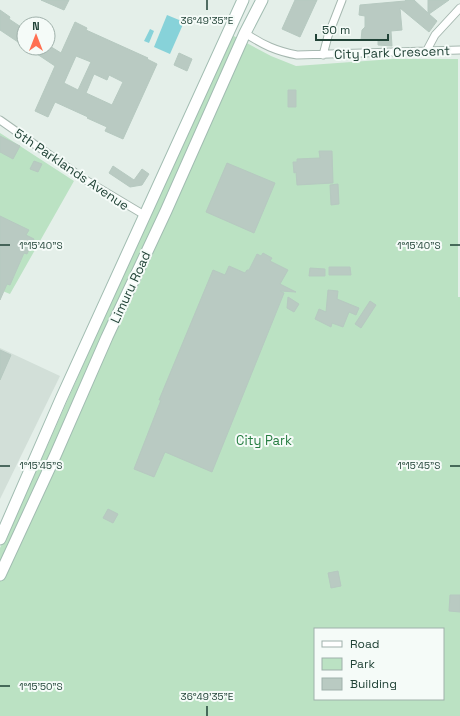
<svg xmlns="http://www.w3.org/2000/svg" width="460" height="716" font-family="'Space Grotesk',sans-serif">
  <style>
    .built { fill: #d2dfd8 }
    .green { fill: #bbe2c3; fill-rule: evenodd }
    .water { fill: #87d2d9 }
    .building { fill: #b9cac2; stroke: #b6c9c0; fill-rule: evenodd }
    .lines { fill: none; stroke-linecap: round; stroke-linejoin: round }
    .street-casing { stroke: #a6b8b0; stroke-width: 9 }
    .secondary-casing { stroke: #a1bcb1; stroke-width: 13 }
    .street { stroke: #fff; stroke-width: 7 }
    .secondary { stroke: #fff; stroke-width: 11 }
    .ticks { fill: none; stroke: #214337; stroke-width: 1.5 }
    .labels { text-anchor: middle; stroke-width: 4; stroke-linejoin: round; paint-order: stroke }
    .street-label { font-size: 13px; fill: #214337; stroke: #f5fbf8 }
    .park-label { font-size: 13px; fill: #277e42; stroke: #f5fbf8 }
    .ticks-label { font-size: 10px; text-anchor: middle; fill: #214337; stroke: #f5fbf8; stroke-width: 4; stroke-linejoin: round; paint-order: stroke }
  </style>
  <rect width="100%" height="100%" fill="#e4efe9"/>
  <path class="built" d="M 0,348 L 60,376 L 0,499 Z"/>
  <path class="green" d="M 230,34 L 271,56 L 296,66 L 393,59 L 458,59 L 458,297 L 460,297 L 460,716 L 0,716 L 0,548 L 45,451 ZM 315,629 L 443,629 L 443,699 L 315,699 Z
    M 0,133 L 74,181 L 10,294 L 0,290 Z"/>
  <path class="water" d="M 167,15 L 184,22 L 170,54 L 154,47 Z
    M 150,29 L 154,31 L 149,43 L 144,41 Z"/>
  <path class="building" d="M 41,0 L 69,0 L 64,10 Z
    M 295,0 L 317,0 L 300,37 L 282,29 Z
    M 406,0 L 414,0 L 428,13 L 428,0 L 449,0 L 429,14 L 437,21 L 429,32 L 400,8 L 402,30 L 391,31 L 392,46 L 378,45 L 378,39 L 361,40 L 362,30 L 365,27 L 365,16 L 359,15 L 360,5 L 405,1 Z
    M 0,10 L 10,17 L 9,19 L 24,29 L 24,46 L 0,30 Z
    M 75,22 L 87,28 L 86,30 L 148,58 L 147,59 L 157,64 L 123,139 L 105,131 L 107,127 L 87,118 L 88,117 L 55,102 L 48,117 L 35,111 L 55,66 L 28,48 L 48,48 L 48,45 L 61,53 ZM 76,56 L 91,62 L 78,90 L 64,83 ZM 94,74 L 107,80 L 109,75 L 123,82 L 112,105 L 86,93 Z
    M 179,53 L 192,59 L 187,71 L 174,65 Z
    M 288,90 L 296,90 L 296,107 L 288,107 Z
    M 0,136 L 20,146 L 13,159 L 0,152 Z
    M 319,151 L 332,151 L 333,183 L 297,185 L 296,172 L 294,173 L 293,162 L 297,162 L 297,159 L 320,158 Z
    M 34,161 L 42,164 L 38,172 L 30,169 Z
    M 227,163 L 275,183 L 254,233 L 206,212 Z
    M 113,166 L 134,180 L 142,169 L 149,174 L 142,185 L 130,187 L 109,173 Z
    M 338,184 L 339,204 L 331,205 L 330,185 Z
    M 0,216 L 29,230 L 26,235 L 34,239 L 27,254 L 24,253 L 10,285 L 7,284 L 0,300 Z
    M 263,253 L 272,258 L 270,261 L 288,270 L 280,284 L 296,292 L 280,291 L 284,293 L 212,472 L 165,452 L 154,477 L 134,469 L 161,400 L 159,400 L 213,270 L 225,275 L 229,266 L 245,273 L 247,270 L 249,270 L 257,254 L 261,256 Z
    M 329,267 L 350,267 L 351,275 L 329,275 Z
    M 310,268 L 325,269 L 325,276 L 309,276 Z
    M 328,290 L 338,291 L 337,299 L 359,308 L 356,315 L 349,312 L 343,327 L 332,323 L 331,327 L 315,319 L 319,309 L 326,312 Z
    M 288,297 L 299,304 L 294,312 L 287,308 Z
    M 370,301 L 376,305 L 361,328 L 355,324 Z
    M 0,350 L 11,355 L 0,380 Z
    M 108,509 L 118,514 L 113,523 L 103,518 Z
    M 338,571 L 341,586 L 331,588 L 328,573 Z
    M 450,595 L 460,595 L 460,612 L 449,611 Z"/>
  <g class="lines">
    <g class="street-casing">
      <path id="street" d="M 245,33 C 263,45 276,51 297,55 L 460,50
        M 427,50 L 435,35 L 460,8
        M 323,55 L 328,36 L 342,0
        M 0,120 L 84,179 L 146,216"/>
    </g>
    <g class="secondary-casing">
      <path id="secondary" d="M 0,539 L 61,399 L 243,0
        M 0,575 L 55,456 L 107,337 L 166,211 L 245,33 L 262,0"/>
    </g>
    <use href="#street" class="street"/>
    <use href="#secondary" class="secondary"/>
  </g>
  <path class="ticks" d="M 207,0 L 207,10M 0,245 L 10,245M 450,245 L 460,245M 0,466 L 10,466M 450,466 L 460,466M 0,686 L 10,686M 207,706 L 207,716"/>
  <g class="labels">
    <g class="street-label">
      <text transform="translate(392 52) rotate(-2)" y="5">City Park Crescent</text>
      <text transform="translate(72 169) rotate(34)" y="5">5th Parklands Avenue</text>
      <text transform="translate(130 287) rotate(-65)" y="5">Limuru Road</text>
    </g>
    <g class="park-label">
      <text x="264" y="445">City Park</text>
    </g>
  </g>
  <g class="ticks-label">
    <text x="207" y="24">36°49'35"E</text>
    <text x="41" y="249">1°15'40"S</text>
    <text x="419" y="249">1°15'40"S</text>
    <text x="41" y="469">1°15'45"S</text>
    <text x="419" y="469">1°15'45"S</text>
    <text x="41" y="690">1°15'50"S</text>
    <text x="207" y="700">36°49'35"E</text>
  </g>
  <rect x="314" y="628" width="130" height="72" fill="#f5fbf8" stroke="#a0b1ab"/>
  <rect x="322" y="641" width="20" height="6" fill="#ffffff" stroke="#a0b1ab"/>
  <text x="350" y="648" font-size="12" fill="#214337">Road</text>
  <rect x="322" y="658" width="20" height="12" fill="#bbe2c3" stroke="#a0b1ab"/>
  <text x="350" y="668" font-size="12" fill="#214337">Park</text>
  <rect x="322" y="678" width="20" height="12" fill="#b9cac2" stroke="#a0b1ab"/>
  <text x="350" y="688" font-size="12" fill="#214337">Building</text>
  <g transform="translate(36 36)"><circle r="19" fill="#f5fbf8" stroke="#a0b1ab"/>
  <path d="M0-3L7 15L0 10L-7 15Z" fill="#ff7052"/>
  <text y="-6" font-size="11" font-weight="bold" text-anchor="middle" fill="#214337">N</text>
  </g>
  <path d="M316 34v6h72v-6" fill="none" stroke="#214337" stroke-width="2"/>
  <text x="322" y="34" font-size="12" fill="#214337" stroke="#f5fbf8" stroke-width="3" paint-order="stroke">50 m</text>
</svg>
